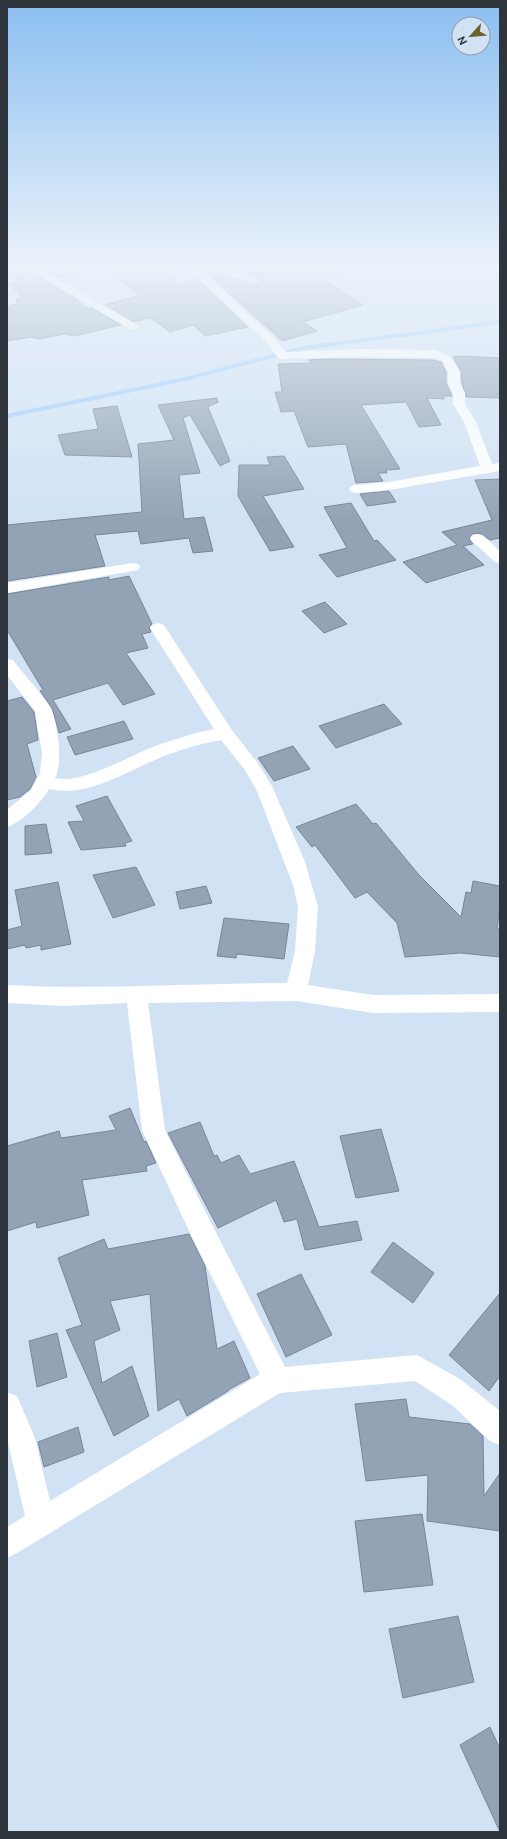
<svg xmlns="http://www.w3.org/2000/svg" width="507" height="1839" font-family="Ubuntu,sans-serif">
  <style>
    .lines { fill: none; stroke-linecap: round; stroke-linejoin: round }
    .stream { stroke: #9fcdfe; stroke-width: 4 }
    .building { fill: #93a3b5; stroke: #778698 }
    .street { fill: #fff; fill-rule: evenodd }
  </style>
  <rect width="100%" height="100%" fill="#d1e2f5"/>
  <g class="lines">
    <path class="stream" d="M 7,416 L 181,380 L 304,348 L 500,322"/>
  </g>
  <path class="building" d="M 7,263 L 18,263 L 74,298 L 88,309 L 92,308 L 121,325 L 74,336 L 65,334 L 39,339 L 32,337 L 7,341 L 7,306 L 18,304 L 15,299 L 22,298 L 9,284 L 16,283 L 13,279 L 20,278 Z
    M 34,263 L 92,263 L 93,268 L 59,278 Z
    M 97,263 L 174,263 L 176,285 L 196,278 L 248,327 L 205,336 L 193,325 L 170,332 L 150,318 L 134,322 L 105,305 L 140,295 Z
    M 238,263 L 340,263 L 351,271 L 321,278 L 363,305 L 303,322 L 317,331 L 282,341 L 208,274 L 215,271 L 254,285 L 260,282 L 259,278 L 229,266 Z
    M 460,356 L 500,358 L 500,398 L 466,397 L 462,383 L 461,371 L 453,357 Z
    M 326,359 L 433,360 L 441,362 L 446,372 L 446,383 L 452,396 L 444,396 L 444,399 L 427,398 L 441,425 L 419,427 L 406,402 L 361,405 L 400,469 L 386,470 L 387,473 L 378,473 L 383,481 L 356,483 L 346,444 L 308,447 L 294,411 L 281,412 L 275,392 L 282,392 L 278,364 L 313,363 L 308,360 Z
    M 217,398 L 218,402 L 208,407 L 230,461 L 220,466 L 190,415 L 183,418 L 200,473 L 179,475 L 184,519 L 204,517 L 213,551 L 193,553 L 189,538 L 141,544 L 138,531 L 95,535 L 105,566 L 7,581 L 7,525 L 142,512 L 138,444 L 174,440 L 158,405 Z
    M 117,406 L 132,457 L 65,455 L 58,435 L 98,429 L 93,409 Z
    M 284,456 L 304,489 L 263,496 L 294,547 L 270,551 L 238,496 L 239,465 L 270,465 L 267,457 Z
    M 500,479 L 500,538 L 490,540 L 482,534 L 472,534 L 469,539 L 473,544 L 463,546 L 484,565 L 426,583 L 403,562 L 457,545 L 442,532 L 492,520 L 475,480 Z
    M 389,491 L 396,502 L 367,506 L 360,494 Z
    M 351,503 L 374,541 L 377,540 L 396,560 L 337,577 L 319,555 L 347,548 L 324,507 Z
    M 129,576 L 152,624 L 149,627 L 151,632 L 142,634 L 148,648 L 126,653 L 155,694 L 123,705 L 108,683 L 53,700 L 71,729 L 59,733 L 52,708 L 40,691 L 43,690 L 7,630 L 7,594 L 109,577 L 109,580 Z
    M 325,602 L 347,624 L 324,633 L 302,611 Z
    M 22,697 L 34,712 L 38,740 L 27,744 L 36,777 L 30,789 L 20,797 L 7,800 L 7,701 Z
    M 384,704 L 402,724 L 336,748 L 319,726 Z
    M 124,721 L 133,739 L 75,755 L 67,737 Z
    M 293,746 L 310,769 L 274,781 L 258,758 Z
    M 107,796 L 132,841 L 125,843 L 126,846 L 81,850 L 68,822 L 84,821 L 76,806 Z
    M 356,804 L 373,824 L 376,823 L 419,875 L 461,917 L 466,892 L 471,893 L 473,881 L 500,886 L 500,906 L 497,929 L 500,929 L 500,957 L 461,953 L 405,957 L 397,923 L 367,892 L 355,898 L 315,845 L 312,847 L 296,827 Z
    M 46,824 L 52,853 L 25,855 L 25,826 Z
    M 136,867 L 155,905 L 113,918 L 93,875 Z
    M 58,882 L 71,944 L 41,950 L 41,945 L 26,948 L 25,945 L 7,949 L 7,930 L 22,926 L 15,890 Z
    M 206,886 L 212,903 L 180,909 L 176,892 Z
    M 224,918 L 289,924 L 284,959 L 237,954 L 236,958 L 217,956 Z
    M 130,1108 L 144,1142 L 146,1141 L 156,1163 L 146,1166 L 147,1171 L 82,1180 L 89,1215 L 37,1228 L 36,1222 L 7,1231 L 7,1146 L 59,1131 L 61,1138 L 116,1130 L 109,1116 Z
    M 200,1122 L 214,1156 L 217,1155 L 221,1163 L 239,1155 L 250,1174 L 294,1161 L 319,1227 L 357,1221 L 362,1240 L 305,1250 L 297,1219 L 284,1222 L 276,1200 L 218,1228 L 168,1133 Z
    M 381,1129 L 399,1191 L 356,1198 L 340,1136 Z
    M 189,1234 L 205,1266 L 217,1349 L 234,1341 L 250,1378 L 228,1390 L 228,1391 L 187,1416 L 179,1399 L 158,1411 L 150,1294 L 110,1301 L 120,1330 L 94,1341 L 102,1383 L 132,1366 L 149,1416 L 114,1436 L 66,1330 L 82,1325 L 58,1258 L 104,1239 L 108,1249 Z
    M 393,1242 L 434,1273 L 413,1303 L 371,1272 Z
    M 301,1274 L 332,1335 L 286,1357 L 257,1294 Z
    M 500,1293 L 500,1376 L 489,1391 L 449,1355 Z
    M 57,1333 L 67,1377 L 37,1387 L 29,1341 Z
    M 406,1399 L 409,1417 L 470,1424 L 483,1436 L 484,1496 L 500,1473 L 500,1531 L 427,1521 L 428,1475 L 366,1481 L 355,1404 Z
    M 78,1427 L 84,1452 L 44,1467 L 38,1442 Z
    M 422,1514 L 433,1585 L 364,1592 L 355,1521 Z
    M 458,1616 L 474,1682 L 403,1698 L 389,1629 Z
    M 490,1727 L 500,1749 L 500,1832 L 460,1745 Z"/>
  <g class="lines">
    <path class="street" d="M 19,263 L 31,263 L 140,327 L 134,330 L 130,329 Z
      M 183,263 L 194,263 L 275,339 L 286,352 L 360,349 L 435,350 L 450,356 L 460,372 L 460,383 L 465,393 L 465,404 L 476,422 L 492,464 L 500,463 L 500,471 L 389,490 L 356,493 L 351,492 L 349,489 L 351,486 L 356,485 L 389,482 L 480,466 L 464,422 L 453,404 L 453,393 L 448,383 L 448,372 L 442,361 L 433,358 L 360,357 L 279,359 L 267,343 Z
      M 201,263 L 216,263 L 258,279 L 259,281 L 254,284 L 250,283 L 202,265 Z
      M 341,263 L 353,263 L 361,269 L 356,272 Z
      M 477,534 L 482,535 L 500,551 L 500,563 L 495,562 L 472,541 L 470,538 L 472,535 Z
      M 133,563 L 138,564 L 140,567 L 138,570 L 7,593 L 7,583 Z
      M 158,623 L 164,625 L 231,729 L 257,762 L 272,786 L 305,862 L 318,907 L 315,951 L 308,985 L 373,995 L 500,994 L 500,1012 L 373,1013 L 296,1001 L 148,1003 L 165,1130 L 209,1219 L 285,1367 L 417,1355 L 460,1379 L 500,1411 L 500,1445 L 490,1441 L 452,1405 L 415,1381 L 280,1393 L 17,1553 L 7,1558 L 7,1527 L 25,1516 L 7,1438 L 7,1392 L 17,1396 L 35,1438 L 50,1501 L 260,1374 L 191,1235 L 142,1130 L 127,1003 L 63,1006 L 7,1003 L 7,985 C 100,990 194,983 287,983 L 295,951 L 298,907 L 293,885 L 257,791 L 245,770 L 221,740 C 203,743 185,748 167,755 C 132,768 88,799 49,789 C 42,802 21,823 7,827 L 7,810 L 31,790 L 40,773 L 42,753 L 35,711 L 7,675 L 7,659 L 13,660 C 23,674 44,695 51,709 C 58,723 63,765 55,778 C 81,785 129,756 155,746 C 174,739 194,733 214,729 L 150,628 L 152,625 Z"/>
  </g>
  <linearGradient id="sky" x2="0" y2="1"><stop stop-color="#8bbef1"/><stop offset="0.51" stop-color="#eaf2fa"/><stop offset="1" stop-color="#eaf2fa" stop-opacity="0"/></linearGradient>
  <rect width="507" height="520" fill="url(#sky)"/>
  <rect width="507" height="1839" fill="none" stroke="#2e353c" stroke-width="16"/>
  <g transform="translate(471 36) rotate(243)"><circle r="19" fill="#d1e2f5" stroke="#909dab"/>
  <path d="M0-3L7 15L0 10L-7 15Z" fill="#6c612e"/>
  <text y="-6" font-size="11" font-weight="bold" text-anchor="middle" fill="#2e353c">N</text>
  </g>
</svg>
